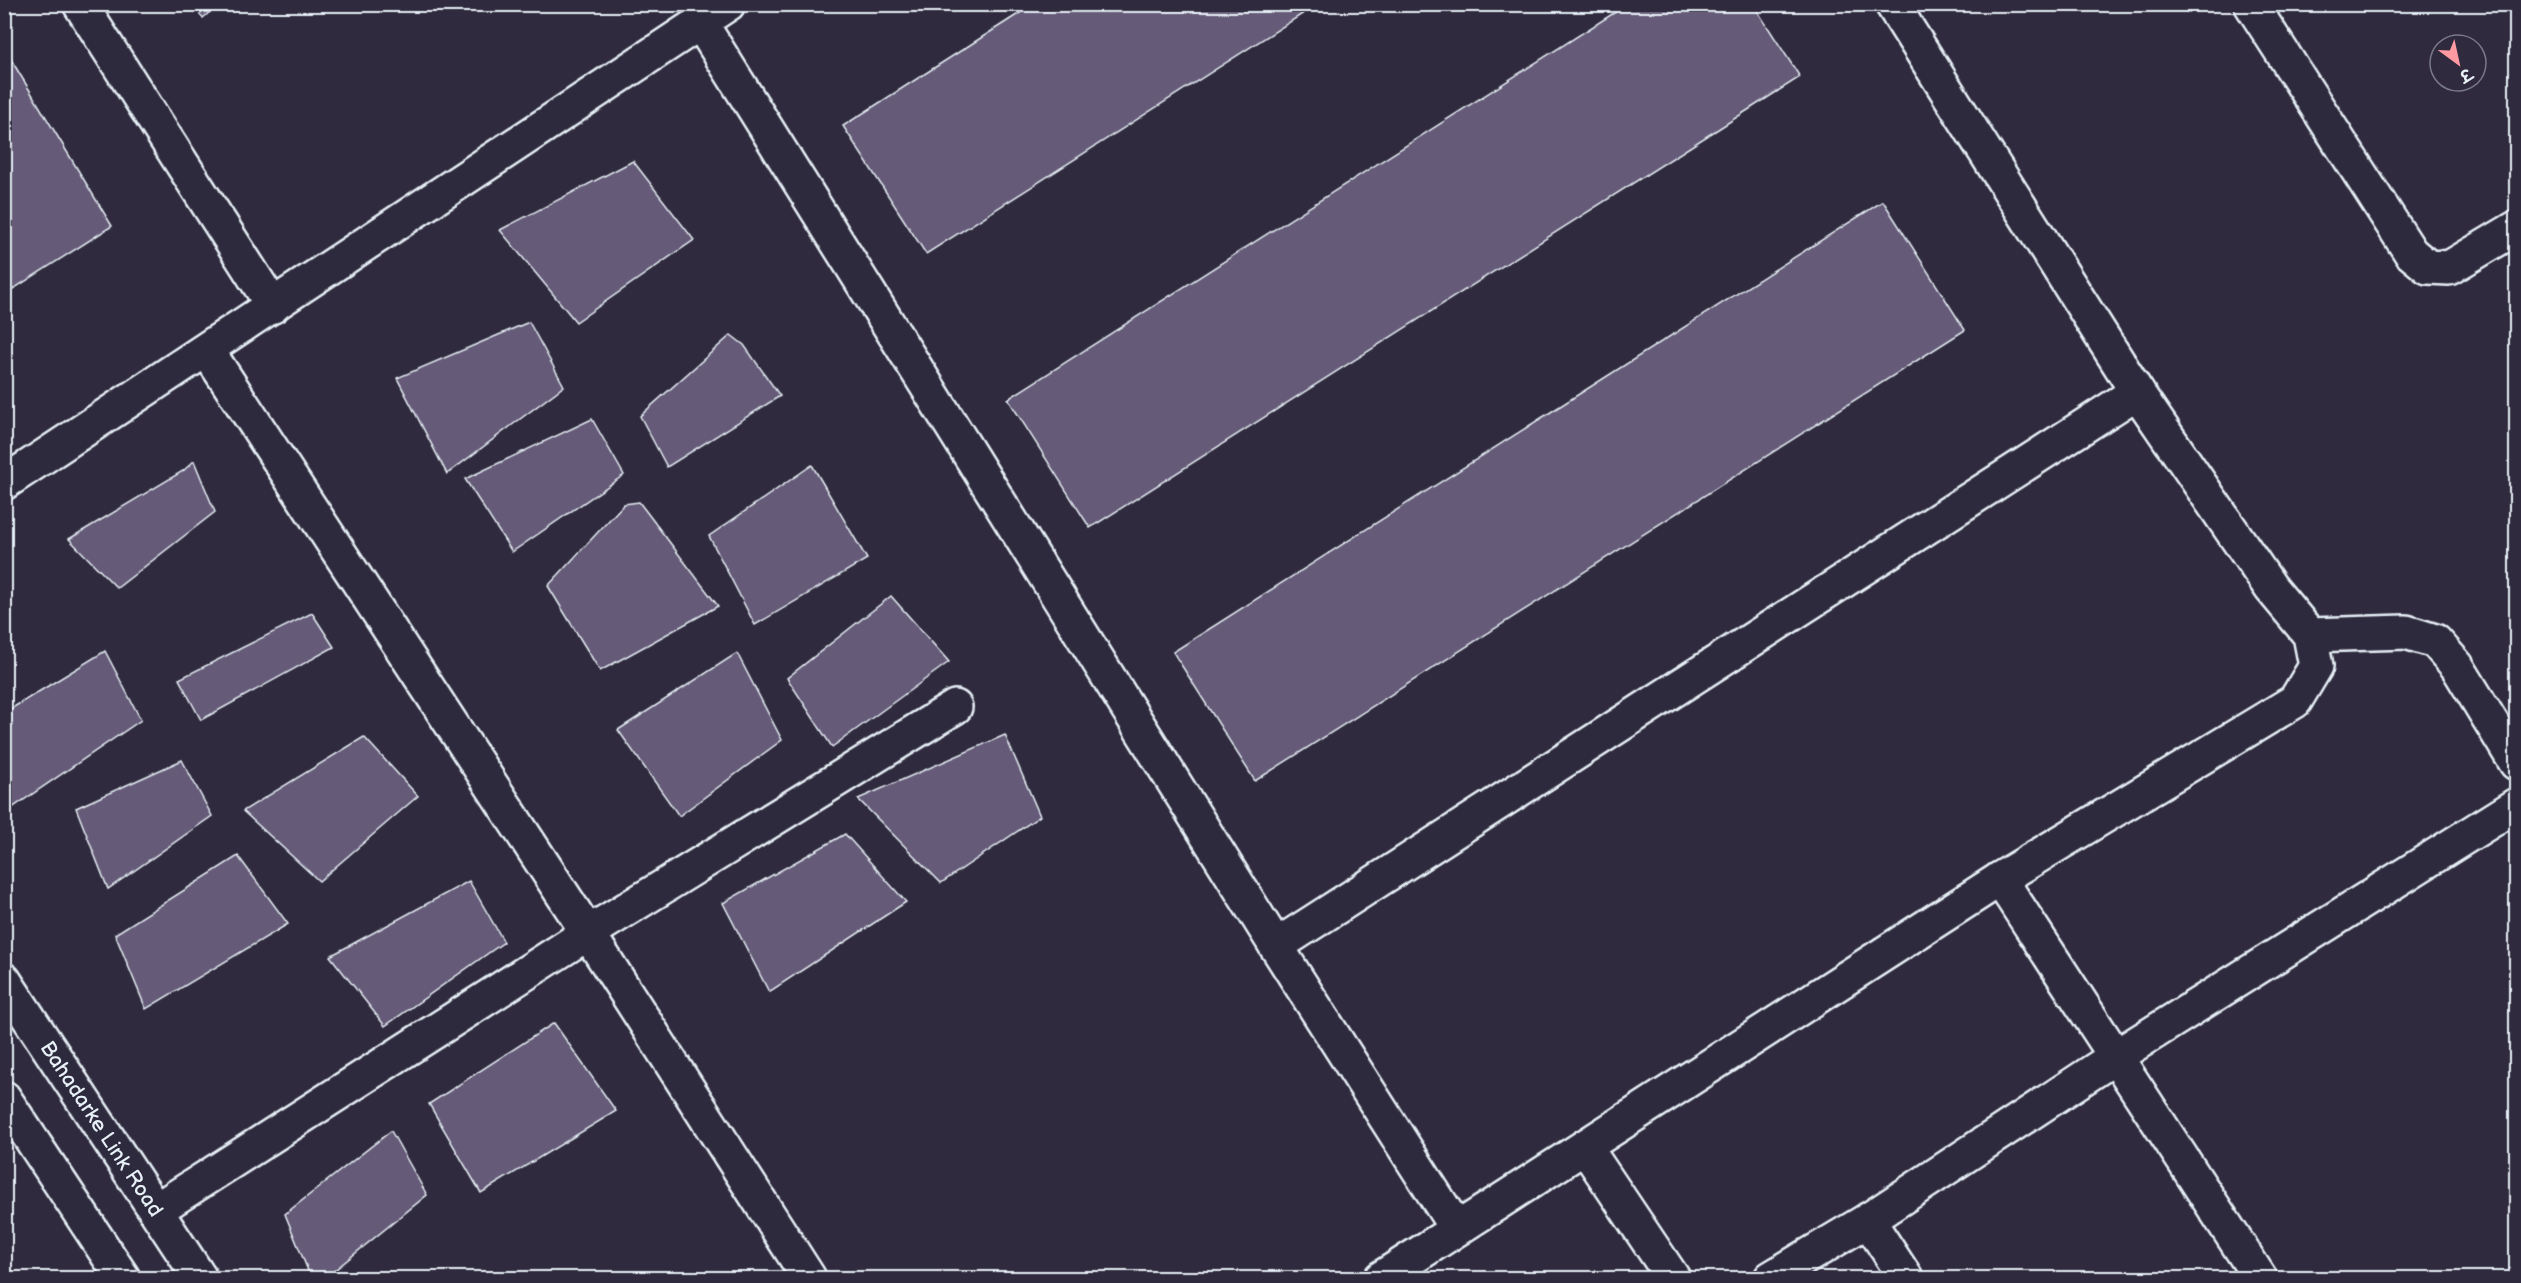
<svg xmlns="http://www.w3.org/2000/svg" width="2521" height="1283" font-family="'Balsamiq Sans','Playpen Sans Deva',sans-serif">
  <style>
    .building { fill: #655a77; stroke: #e8f1f8; stroke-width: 1.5 }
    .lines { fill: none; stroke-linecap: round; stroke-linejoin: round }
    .minor-casing { stroke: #e8f1f8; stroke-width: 38 }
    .minor { stroke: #2f2a3d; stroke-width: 33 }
    .labels { text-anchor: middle; stroke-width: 4.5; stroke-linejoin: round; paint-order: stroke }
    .street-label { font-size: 21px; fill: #e8f1f8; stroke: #2f2a3d }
  </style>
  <rect width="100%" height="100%" fill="#2f2a3d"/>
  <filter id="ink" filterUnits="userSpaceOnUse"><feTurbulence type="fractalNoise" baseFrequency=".0167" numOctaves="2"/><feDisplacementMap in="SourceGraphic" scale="12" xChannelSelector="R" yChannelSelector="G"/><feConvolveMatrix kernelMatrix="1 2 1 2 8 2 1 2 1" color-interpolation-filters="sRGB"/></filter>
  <g filter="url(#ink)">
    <path class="building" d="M 192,4 L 219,4 L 203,18 Z
      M 1034,4 L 1318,4 L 926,254 L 843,126 Z
      M 1628,4 L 1753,4 L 1800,77 L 1090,528 L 1008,399 Z
      M 4,48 L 112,226 L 4,295 Z
      M 633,161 L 694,240 L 576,322 L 500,230 Z
      M 1883,201 L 1965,330 L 1255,781 L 1173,652 Z
      M 529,322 L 564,386 L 447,474 L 397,378 Z
      M 731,335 L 744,345 L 780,396 L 667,467 L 640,416 Z
      M 592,419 L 624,475 L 512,552 L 465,479 Z
      M 194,461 L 215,512 L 117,588 L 69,539 L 183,471 Z
      M 812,465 L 867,559 L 755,625 L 709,536 Z
      M 639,502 L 718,606 L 600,671 L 548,586 L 624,504 Z
      M 891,596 L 949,662 L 832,747 L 787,678 Z
      M 312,613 L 334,647 L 201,720 L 179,679 Z
      M 105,651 L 141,720 L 6,812 L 4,713 Z
      M 737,653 L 782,740 L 679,816 L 618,730 Z
      M 1005,735 L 1040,816 L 941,883 L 858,799 Z
      M 364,737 L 418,796 L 319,881 L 243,811 Z
      M 182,760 L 212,816 L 108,889 L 76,808 Z
      M 845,834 L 906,902 L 769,992 L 723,903 Z
      M 238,856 L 288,924 L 146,1009 L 115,934 Z
      M 469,881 L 504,942 L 385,1026 L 330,956 Z
      M 554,1023 L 616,1111 L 481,1193 L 429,1104 Z
      M 391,1131 L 427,1195 L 325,1278 L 311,1278 L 285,1214 Z"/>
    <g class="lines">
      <g class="minor-casing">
        <g id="minor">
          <path d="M 80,4 L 273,306"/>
          <path d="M 2251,4 L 2411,253 L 2428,267 L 2449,268 L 2516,228"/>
          <path d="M 700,22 L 1276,946 L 1456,1228"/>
          <path d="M 207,350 L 588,933 L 809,1278"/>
          <path d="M 4,483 L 728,4"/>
          <path d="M 2310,635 L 2406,632 L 2435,641 L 2457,666 L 2516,763"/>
          <path d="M 2000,879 L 2260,1278"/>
          <path d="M 1276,946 L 2137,392"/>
          <path id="s1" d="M 4,980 L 200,1278"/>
          <path d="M 4,1098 L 123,1278"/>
          <path d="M 1585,1147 L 1673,1278"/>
          <path d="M 156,1210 L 588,933 L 955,707"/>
          <path d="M 1868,1220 L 1906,1278"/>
          <path d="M 1381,1278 L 2000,879 L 2295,701 L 2316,666 L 2310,635 L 2271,588 L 2137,392 L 1892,4"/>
          <path d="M 1771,1278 L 1868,1220 L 2115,1057 L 2516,805"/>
        </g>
      </g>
      <use href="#minor" class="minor"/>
    </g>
  </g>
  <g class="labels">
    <g class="street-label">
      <text dy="7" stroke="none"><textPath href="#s1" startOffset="178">Bahadarke Link Road</textPath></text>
    </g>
  </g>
  <rect width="2521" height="1283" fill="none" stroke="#2f2a3d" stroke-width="24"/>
  <rect x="12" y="12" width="2497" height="1259" fill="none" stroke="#e8f1f8" stroke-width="2" filter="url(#ink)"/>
  <g transform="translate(2458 63) rotate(147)"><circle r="28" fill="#2f2a3d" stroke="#797a88" stroke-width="1.5"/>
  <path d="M0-4.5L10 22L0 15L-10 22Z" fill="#ff9aa2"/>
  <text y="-9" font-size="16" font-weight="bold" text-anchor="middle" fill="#e8f1f8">उ</text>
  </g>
</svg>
